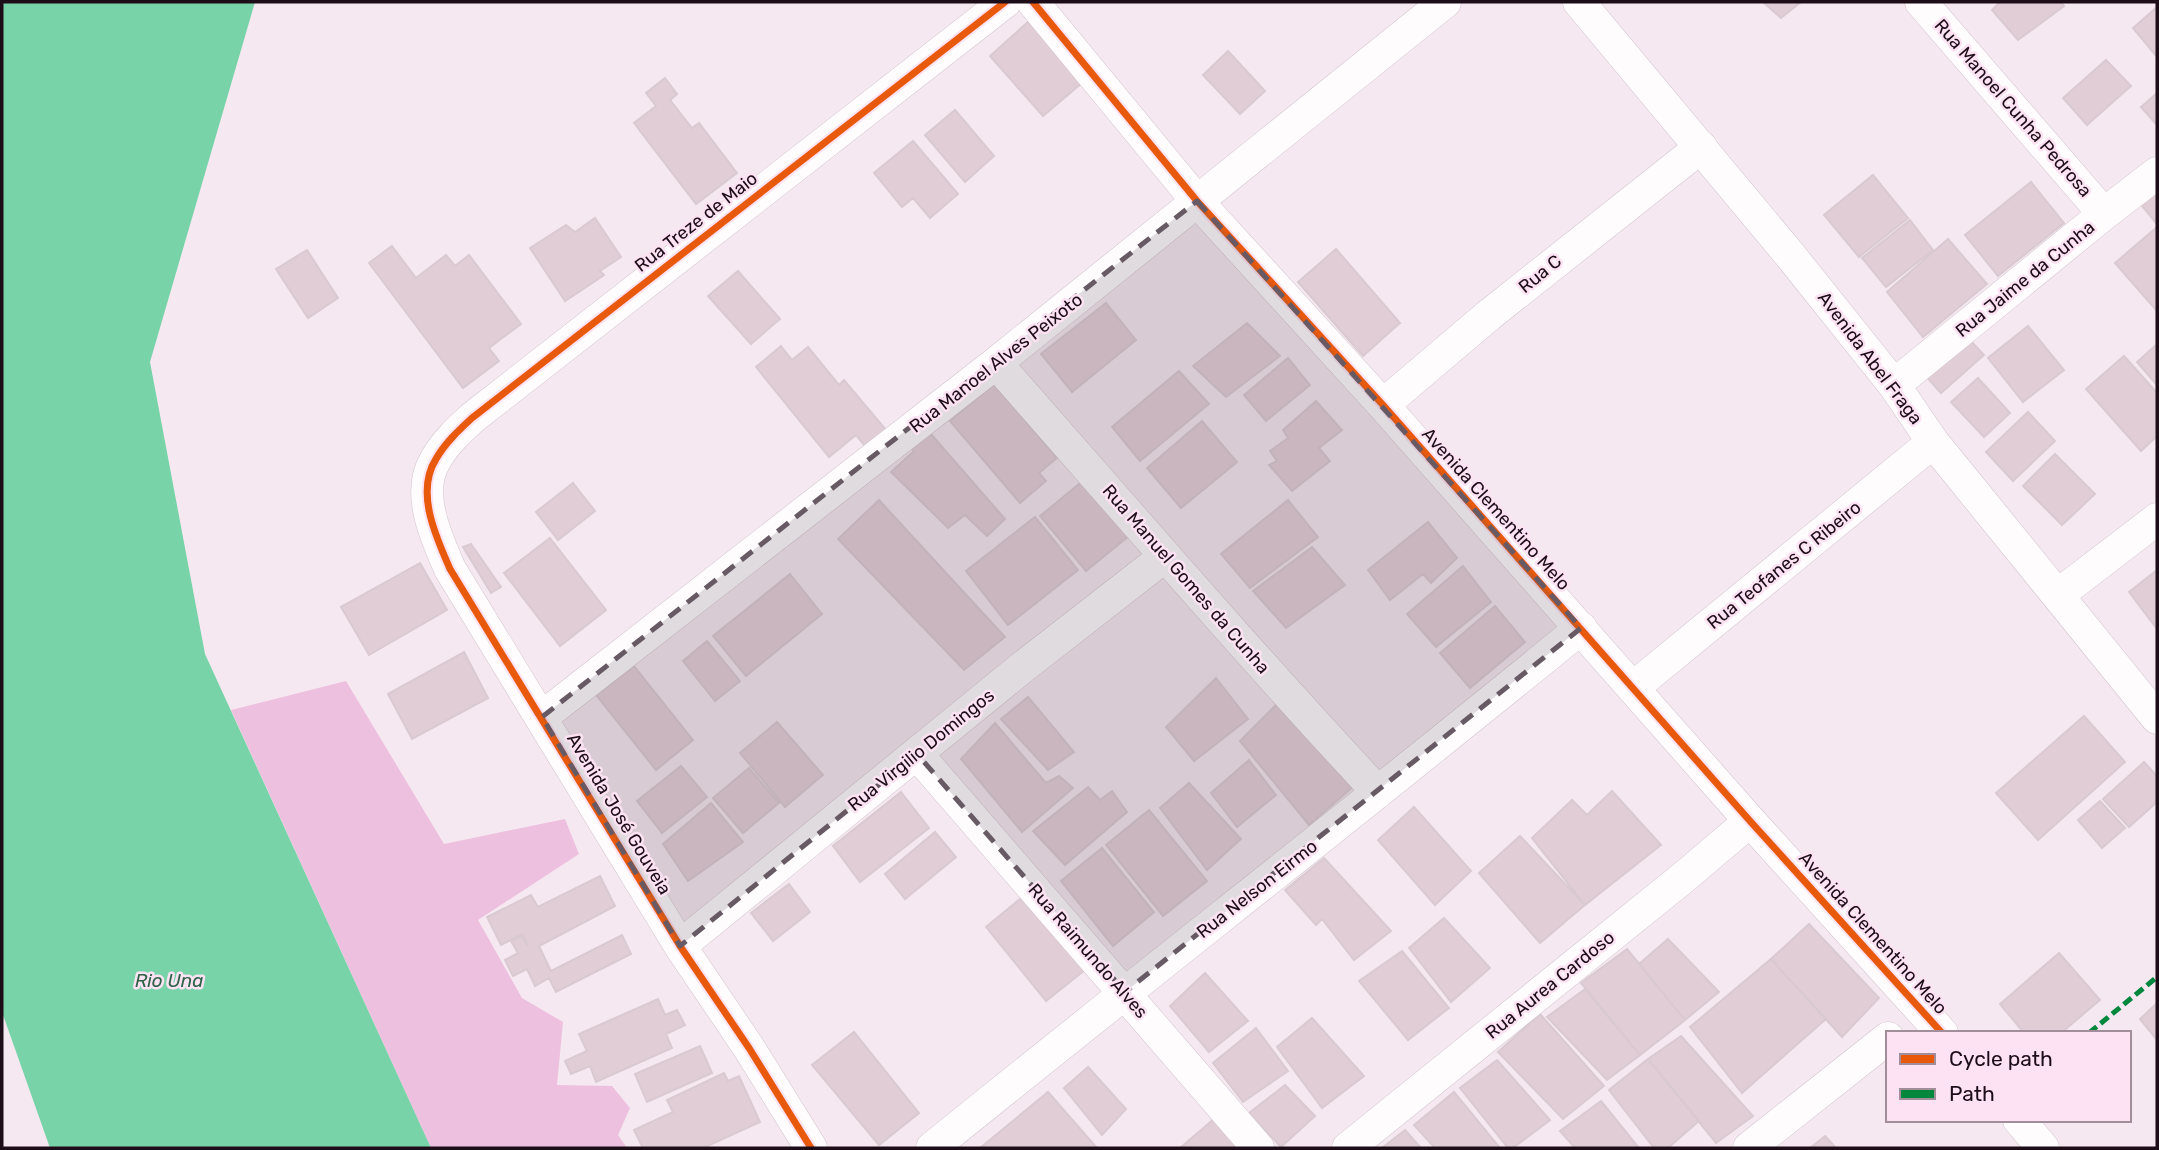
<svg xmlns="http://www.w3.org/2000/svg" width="2159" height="1150" font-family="Rubik,sans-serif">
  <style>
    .green { fill: #eec0df }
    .water { fill: #78d3a8 }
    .building { fill: #e1cdd6; stroke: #d9c9d0; stroke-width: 2 }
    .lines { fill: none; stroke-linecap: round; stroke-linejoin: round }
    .minor-casing { stroke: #d1c3cc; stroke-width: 33 }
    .minor { stroke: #fefcfd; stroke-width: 32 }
    .quiet { stroke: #00873e; stroke-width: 5; stroke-dasharray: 10 5; stroke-linecap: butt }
    .cycleway-casing { stroke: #fce2f3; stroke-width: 11 }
    .cycleway { stroke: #e8590c; stroke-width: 7 }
    .marked { fill: #685a64; fill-opacity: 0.2; stroke: #685a64; stroke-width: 5; stroke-dasharray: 14 9; stroke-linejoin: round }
    .labels { text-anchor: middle; stroke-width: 5; stroke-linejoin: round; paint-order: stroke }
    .street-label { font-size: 18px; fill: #1c0d18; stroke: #fce2f3 }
    .water-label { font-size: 19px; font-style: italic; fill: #2e6246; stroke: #fce2f3 }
  </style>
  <rect width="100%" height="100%" fill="#f6e8f1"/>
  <path class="green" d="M 346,681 L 444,844 L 565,819 L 579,854 L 478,920 L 522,998 L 563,1022 L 557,1085 L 612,1086 L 630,1108 L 618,1135 L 627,1148 L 431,1148 L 231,710 Z"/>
  <path class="water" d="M 2,2 L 255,2 L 150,362 L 205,654 L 431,1148 L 50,1148 L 2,1012 Z"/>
  <path class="building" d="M 1763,2 L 1801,2 L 1781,18 Z
    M 2000,2 L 2061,2 L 2064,6 L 2018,40 L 1992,10 Z
    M 2157,7 L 2157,57 L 2133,28 Z
    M 1029,21 L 1082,83 L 1043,116 L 990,56 Z
    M 1228,51 L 1265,91 L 1240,114 L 1203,75 Z
    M 2106,60 L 2131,86 L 2087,125 L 2063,98 Z
    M 665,78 L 677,94 L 670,100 L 692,128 L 699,123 L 737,173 L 696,204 L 634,123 L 656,106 L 646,93 Z
    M 2157,93 L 2157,125 L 2141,107 Z
    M 955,110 L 994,156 L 965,182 L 925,135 Z
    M 913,141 L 958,194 L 930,218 L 913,198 L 902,207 L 874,173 Z
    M 1873,175 L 1908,218 L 1859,257 L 1824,215 Z
    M 2031,182 L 2064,223 L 1998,276 L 1965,235 Z
    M 2157,186 L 2157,222 L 2156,223 L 2138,201 Z
    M 595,218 L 621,257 L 600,271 L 604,275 L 565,301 L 530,248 L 566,225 L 575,232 Z
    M 1910,220 L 1933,250 L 1886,287 L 1862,258 Z
    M 2157,227 L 2157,311 L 2115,263 Z
    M 1948,239 L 1987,284 L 1923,337 L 1887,292 Z
    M 392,246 L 416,278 L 446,255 L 455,266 L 469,255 L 521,324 L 489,348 L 499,361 L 463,388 L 369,263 Z
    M 1336,249 L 1400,323 L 1363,356 L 1298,282 Z
    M 307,250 L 338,298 L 308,318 L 276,269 Z
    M 738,271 L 780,319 L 751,344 L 708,296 Z
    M 1106,303 L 1136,340 L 1072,392 L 1041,354 Z
    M 1247,323 L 1280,356 L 1226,397 L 1193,366 Z
    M 2028,326 L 2064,370 L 2023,402 L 1988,358 Z
    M 1966,336 L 1984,355 L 1941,393 L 1924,374 Z
    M 2157,344 L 2157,385 L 2137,362 Z
    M 781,346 L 792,360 L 808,347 L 839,385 L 844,380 L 887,431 L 866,447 L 856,435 L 829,457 L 756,367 Z
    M 2124,356 L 2157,393 L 2157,436 L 2141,451 L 2086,389 Z
    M 1288,358 L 1310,385 L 1266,421 L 1244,395 Z
    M 1179,371 L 1209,404 L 1140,461 L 1112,427 Z
    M 1978,378 L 2010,413 L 1984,437 L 1951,402 Z
    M 994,384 L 1057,458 L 1039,473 L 1046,481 L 1020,503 L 950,421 Z
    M 1316,401 L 1342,430 L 1319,448 L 1330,461 L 1292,491 L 1269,465 L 1277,461 L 1270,451 L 1288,438 L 1283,430 Z
    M 2028,412 L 2055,441 L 2013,481 L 1986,452 Z
    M 1202,421 L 1237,462 L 1181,508 L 1147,468 Z
    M 930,433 L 1005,519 L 987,536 L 965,515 L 948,528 L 891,472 L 914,451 L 910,445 Z
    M 2055,454 L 2095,494 L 2062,525 L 2023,486 Z
    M 1084,480 L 1130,535 L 1086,571 L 1040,516 Z
    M 573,483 L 595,511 L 558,540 L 536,512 Z
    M 879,500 L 1005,637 L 964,670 L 838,539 Z
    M 1288,500 L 1318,537 L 1250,588 L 1221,554 Z
    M 1035,517 L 1078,570 L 1008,625 L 966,571 Z
    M 1428,522 L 1457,558 L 1431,583 L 1423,574 L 1390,600 L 1368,570 Z
    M 550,538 L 606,610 L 560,646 L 504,573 Z
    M 471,544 L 501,587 L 491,593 L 463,547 Z
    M 1312,547 L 1345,585 L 1286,628 L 1253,591 Z
    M 420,563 L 447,610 L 369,655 L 341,607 Z
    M 1463,566 L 1491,602 L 1436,647 L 1407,614 Z
    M 2157,570 L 2157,629 L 2129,592 Z
    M 790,574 L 822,614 L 746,676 L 713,636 Z
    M 1495,606 L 1525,642 L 1470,688 L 1440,653 Z
    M 707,641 L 740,681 L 715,701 L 683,661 Z
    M 464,652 L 488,698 L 412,739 L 388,694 Z
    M 634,666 L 693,740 L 656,770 L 596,695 Z
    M 1216,678 L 1248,719 L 1194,761 L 1166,727 Z
    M 1028,697 L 1074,752 L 1048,770 L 1001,719 Z
    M 1280,701 L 1354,786 L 1309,825 L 1240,741 Z
    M 2084,716 L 2125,762 L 2038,840 L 1996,793 Z
    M 777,722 L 823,775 L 785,807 L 740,753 Z
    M 995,723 L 1046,783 L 1059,776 L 1073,788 L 1022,832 L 961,759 Z
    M 1249,760 L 1276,795 L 1237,827 L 1211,793 Z
    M 2144,762 L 2157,776 L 2157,802 L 2129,827 L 2103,799 Z
    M 681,766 L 707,797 L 662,833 L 637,801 Z
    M 749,768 L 779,803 L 743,833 L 713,798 Z
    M 1189,783 L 1241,839 L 1207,870 L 1160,808 Z
    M 1088,787 L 1100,800 L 1112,791 L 1127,812 L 1065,865 L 1033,831 Z
    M 1612,791 L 1661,845 L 1585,905 L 1532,838 L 1572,800 L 1587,815 Z
    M 901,792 L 929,828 L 860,882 L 833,846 Z
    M 2100,801 L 2125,828 L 2102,848 L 2078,820 Z
    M 711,803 L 743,842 L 688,881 L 663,844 Z
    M 1414,807 L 1471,871 L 1435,905 L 1378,840 Z
    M 1149,810 L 1207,881 L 1163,916 L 1106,845 Z
    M 935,832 L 956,857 L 905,899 L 885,874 Z
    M 1520,836 L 1585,905 L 1540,943 L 1479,873 Z
    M 1102,848 L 1154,912 L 1113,946 L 1061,881 Z
    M 1324,858 L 1391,931 L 1354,960 L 1322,919 L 1316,925 L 1285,890 Z
    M 600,876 L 615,906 L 539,946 L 551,971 L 622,935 L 631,954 L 556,992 L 549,978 L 535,986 L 527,969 L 513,976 L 505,960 L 518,953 L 511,941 L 522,936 L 528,946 L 522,934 L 501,945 L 487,917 L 531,895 L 538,907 Z
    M 789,884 L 810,912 L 773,941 L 751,913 Z
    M 1026,894 L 1086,969 L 1046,1001 L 986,927 Z
    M 1444,918 L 1490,968 L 1451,1002 L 1409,948 Z
    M 1809,924 L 1879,998 L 1842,1037 L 1771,959 Z
    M 1668,939 L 1719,992 L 1685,1020 L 1639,964 Z
    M 1627,949 L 1685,1020 L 1640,1055 L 1581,983 Z
    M 1402,951 L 1449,1008 L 1408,1040 L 1359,981 Z
    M 2059,953 L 2100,1000 L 2061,1033 L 2024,1033 L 2000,1004 Z
    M 1771,959 L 1826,1019 L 1742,1093 L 1690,1027 Z
    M 1205,973 L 1248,1021 L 1209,1052 L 1170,1006 Z
    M 1585,989 L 1640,1055 L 1607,1080 L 1547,1017 Z
    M 658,999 L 665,1015 L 677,1010 L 685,1025 L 666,1034 L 672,1048 L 596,1082 L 590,1066 L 571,1074 L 565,1061 L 587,1051 L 579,1034 Z
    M 2157,1003 L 2157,1040 L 2140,1019 Z
    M 1540,1014 L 1604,1086 L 1563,1119 L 1498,1052 Z
    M 1312,1018 L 1364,1076 L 1322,1108 L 1277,1047 Z
    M 1256,1028 L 1288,1071 L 1243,1102 L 1213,1063 Z
    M 854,1032 L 919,1113 L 879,1145 L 812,1065 Z
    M 1681,1036 L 1753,1116 L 1716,1143 L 1648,1059 Z
    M 700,1046 L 712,1073 L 647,1102 L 635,1074 Z
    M 1648,1059 L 1699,1121 L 1668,1148 L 1654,1148 L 1609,1090 Z
    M 1497,1060 L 1550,1120 L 1513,1148 L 1508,1148 L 1460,1088 Z
    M 1088,1067 L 1126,1109 L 1102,1135 L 1064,1088 Z
    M 724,1073 L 728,1081 L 739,1076 L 760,1122 L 703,1148 L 643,1148 L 634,1130 L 673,1112 L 667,1100 Z
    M 1285,1085 L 1315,1116 L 1281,1147 L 1249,1113 Z
    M 1048,1092 L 1097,1148 L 980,1148 Z
    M 1454,1092 L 1500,1148 L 1435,1148 L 1414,1125 Z
    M 1601,1101 L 1639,1148 L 1575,1148 L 1560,1131 Z
    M 1214,1119 L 1239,1148 L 1180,1148 Z
    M 1405,1130 L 1421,1148 L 1382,1148 Z
    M 1825,1136 L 1836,1148 L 1810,1148 Z"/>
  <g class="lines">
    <g class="minor-casing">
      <path id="minor" d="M 1033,2 L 1197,201 L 1383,405 L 1750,821 L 1942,1033
        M 1579,2 L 1790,255 L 1894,385 L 1933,442 L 2157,718
        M 1921,2 L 2104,214
        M 996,363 C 1123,507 1247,652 1378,792
        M 1894,385 L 2104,214 L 2157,173
        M 1383,405 L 1489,315 L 1701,147
        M 2058,595 L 2157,519
        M 1634,687 L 1933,442
        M 542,717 L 996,363 L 1445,2
        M 917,754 L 1258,1148
        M 680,946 L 1024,666 L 1164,557
        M 2019,1120 L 2043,1148
        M 811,1148 L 749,1048 L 680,946 L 450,569 C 436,537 415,492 436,459 C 445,443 459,430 472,418 L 1005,2
        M 932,1148 C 1147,974 1366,804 1581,628
        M 1348,1148 L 1684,877 L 1750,821
        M 1749,1148 L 1888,1038"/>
    </g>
    <use href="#minor" class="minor"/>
    <path class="quiet" d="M 2089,1033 L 2157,977"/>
    <g class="cycleway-casing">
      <path id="cycleway" d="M 1033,2 L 1197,201 L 1383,405 L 1750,821 L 1942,1033
        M 811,1148 L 749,1048 L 680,946 L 450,569 C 436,537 415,492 436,459 C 445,443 459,430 472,418 L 1005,2"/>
    </g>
    <use href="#cycleway" class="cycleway"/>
  </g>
  <path class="marked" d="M 1197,201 L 1581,628 L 1125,992 L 917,754 L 680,946 L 542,717 Z"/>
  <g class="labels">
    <g class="street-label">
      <text transform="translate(2013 108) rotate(49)" y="6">Rua Manoel Cunha Pedrosa</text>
      <text transform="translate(696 222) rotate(-38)" y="6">Rua Treze de Maio</text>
      <text transform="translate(1540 274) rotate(-39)" y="6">Rua C</text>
      <text transform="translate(2025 279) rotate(-39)" y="6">Rua Jaime da Cunha</text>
      <text transform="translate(1870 358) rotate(53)" y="6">Avenida Abel Fraga</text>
      <text transform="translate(996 363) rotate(-38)" y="6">Rua Manoel Alves Peixoto</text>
      <text transform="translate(1496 509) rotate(48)" y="6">Avenida Clementino Melo</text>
      <text transform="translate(1784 565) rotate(-39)" y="6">Rua Teofanes C Ribeiro</text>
      <text transform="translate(1186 579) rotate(49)" y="6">Rua Manuel Gomes da Cunha</text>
      <text transform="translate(921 750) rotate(-39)" y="6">Rua Virgilio Domingos</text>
      <text transform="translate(619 814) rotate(59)" y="6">Avenida José Gouveia</text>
      <text transform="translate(1257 889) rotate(-38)" y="6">Rua Nelson Eirmo</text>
      <text transform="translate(1873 933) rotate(48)" y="6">Avenida Clementino Melo</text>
      <text transform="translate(1088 951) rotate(49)" y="6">Rua Raimundo Alves</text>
      <text transform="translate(1550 985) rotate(-39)" y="6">Rua Aurea Cardoso</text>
    </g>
    <g class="water-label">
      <text x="169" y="987">Rio Una</text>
    </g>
  </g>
  <rect width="2159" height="1150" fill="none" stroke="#1c0d18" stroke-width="7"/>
  <rect x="1886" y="1031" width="245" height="91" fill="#fce2f3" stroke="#a28d9b" stroke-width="2"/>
  <rect x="1900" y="1054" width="35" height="10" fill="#e8590c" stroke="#a28d9b" stroke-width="2"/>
  <text x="1949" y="1066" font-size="21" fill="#1c0d18">Cycle path</text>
  <rect x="1900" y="1089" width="35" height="10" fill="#00873e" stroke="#a28d9b" stroke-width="2"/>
  <text x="1949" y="1101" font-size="21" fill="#1c0d18">Path</text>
</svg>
